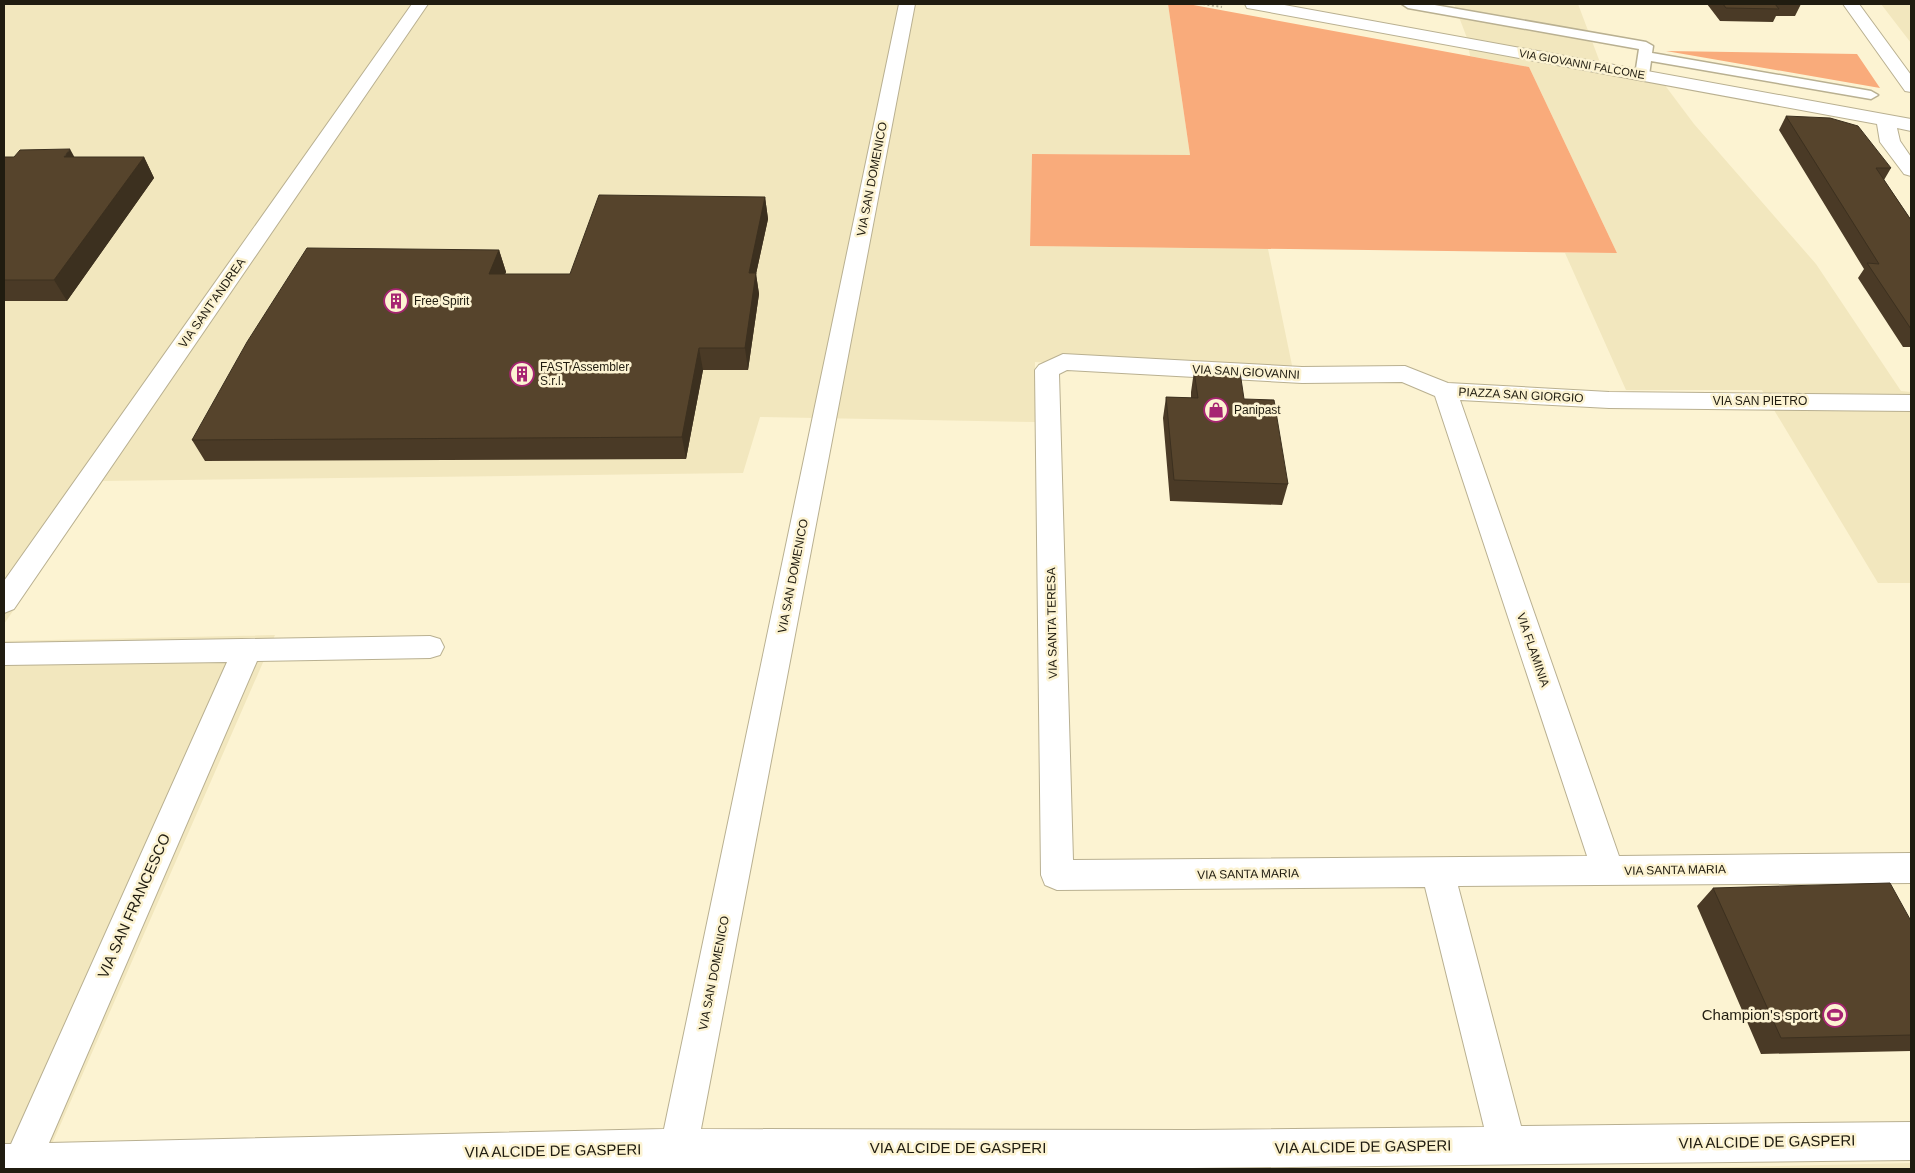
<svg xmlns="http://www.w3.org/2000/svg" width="1915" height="1173" font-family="Helvetica,sans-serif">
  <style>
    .built { fill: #f2e7be }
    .green { fill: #f9ab7b }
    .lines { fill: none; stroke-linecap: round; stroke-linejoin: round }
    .service-casing { stroke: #b9b091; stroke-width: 3 }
    .minor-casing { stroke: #b9b091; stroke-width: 2 }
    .path { stroke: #b7af95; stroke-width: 2; stroke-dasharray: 2 2.5; stroke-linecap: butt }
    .service { fill: #fff; fill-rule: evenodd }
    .minor { fill: #fff; fill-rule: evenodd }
    .wall { fill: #4a3a26 }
    .shaded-wall { fill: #3c301f }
    .building { fill: #56442c; stroke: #3c301f }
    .labels { text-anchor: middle; stroke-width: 5; stroke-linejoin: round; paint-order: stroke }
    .far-street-label { font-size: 11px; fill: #201c10; stroke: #fcf3d2 }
    .street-label { font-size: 12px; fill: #201c10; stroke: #fcf3d2 }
    .poi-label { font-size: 12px; fill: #201c10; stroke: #fcf3d2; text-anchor: start }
    .near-street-label { font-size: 15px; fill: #201c10; stroke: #fcf3d2 }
    .near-poi-label { font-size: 15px; fill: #201c10; stroke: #fcf3d2; text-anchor: end }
  </style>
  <rect width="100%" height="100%" fill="#fcf3d2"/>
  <path class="built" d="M 4,4 L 1168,4 L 1190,155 L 1032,154 L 1030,246 L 1268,249 L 1294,375 L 1035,362 L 1035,422 L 760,417 L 743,473 L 103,481 L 4,624 Z
    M 1454,4 L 1578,4 L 1604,73 L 1664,84 L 1694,124 L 1816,264 L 1901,391 L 1911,392 L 1911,583 L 1878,583 L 1762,390 L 1626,390 L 1565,253 L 1617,253 L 1529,67 L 1470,56 L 1467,38 Z
    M 1881,4 L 1911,4 L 1911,43 Z
    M 275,635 L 41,1169 L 4,1169 L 4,641 Z
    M 1911,1163 L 1911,1169 L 1651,1169 Z"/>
  <path class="green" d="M 1168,4 L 1188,4 L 1529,67 L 1617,253 L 1030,246 L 1032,154 L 1190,155 Z
    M 1666,51 L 1857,54 L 1880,88 Z"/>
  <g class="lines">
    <g class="service-casing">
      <path id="service" d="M 1402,4 L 1429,4 L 1646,42 L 1653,46 L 1652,53 L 1871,91 L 1878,95 L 1871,99 L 1651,61 L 1649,75 L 1642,79 L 1635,75 L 1639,49 L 1408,8 Z"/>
    </g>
    <g class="minor-casing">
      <path id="minor" d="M 412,4 L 428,4 L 14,609 L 4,613 L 4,581 Z
        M 899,4 L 915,4 L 701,1129 L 1192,1130 L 1484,1127 L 1425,887 L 1057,890 L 1045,885 L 1041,875 L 1035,370 L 1039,365 L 1063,354 L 1302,367 L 1405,366 L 1448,383 L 1609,392 L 1911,395 L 1911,411 L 1609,408 L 1460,400 L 1619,856 L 1911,853 L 1911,883 L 1458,886 L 1521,1126 L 1911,1122 L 1911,1160 L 1192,1168 L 4,1169 L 4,1144 L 11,1144 L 227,662 L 4,665 L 4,643 L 430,636 L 440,639 L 444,647 L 440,655 L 430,658 L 257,661 L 49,1143 L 664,1129 ZM 1067,370 L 1302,383 L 1402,382 L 1435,396 L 1587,856 L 1073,860 L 1059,374 Z
        M 1245,4 L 1279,4 L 1911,119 L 1911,131 L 1897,128 L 1900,141 L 1911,157 L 1911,176 L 1904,174 L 1880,142 L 1877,124 L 1253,9 L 1247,8 Z
        M 1843,4 L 1859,4 L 1911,75 L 1911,92 L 1905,91 Z"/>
    </g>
    <path class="path" d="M 1203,4 L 1222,7"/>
    <use href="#service" class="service"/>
    <use href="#minor" class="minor"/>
  </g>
  <path class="wall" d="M 1707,4 L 1801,4 L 1795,16 L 1776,16 L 1773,22 L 1720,21 Z
    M 1786,116 L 1891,168 L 1884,180 L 1911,220 L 1911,347 L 1903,347 L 1858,278 L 1864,269 L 1779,130 Z
    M 4,157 L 144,157 L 154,178 L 67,301 L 4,301 Z
    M 765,197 L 768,219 L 756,274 L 759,294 L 748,370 L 703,370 L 686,459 L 205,461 L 192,440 L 499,250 L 506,272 L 505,274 L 570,274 Z
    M 1194,371 L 1244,399 L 1288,484 L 1282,505 L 1170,501 L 1163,418 L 1166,397 L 1191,398 L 1191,392 Z
    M 1713,888 L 1911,921 L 1911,1051 L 1761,1054 L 1697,906 Z"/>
  <path class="shaded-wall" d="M 70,149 L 81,169 L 64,157 Z
    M 144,157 L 154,178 L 67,301 L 54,280 Z
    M 765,197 L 768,219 L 756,274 L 759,294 L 748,370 L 745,348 L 749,273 Z
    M 499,250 L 506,272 L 496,296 L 489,274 Z
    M 699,348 L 703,370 L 686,459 L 682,437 Z"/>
  <path class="building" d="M 1723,4 L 1775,4 L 1779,9 L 1726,8 Z
    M 1786,116 L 1830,118 L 1858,126 L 1891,168 L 1876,168 L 1911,220 L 1911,329 L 1867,263 L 1879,264 Z
    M 70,149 L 64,157 L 144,157 L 54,280 L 4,280 L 4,157 L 14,157 L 20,150 Z
    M 599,195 L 765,197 L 749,273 L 756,273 L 745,348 L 699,348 L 682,437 L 192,440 L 247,342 L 307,248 L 499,250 L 489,274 L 570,274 Z
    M 1194,371 L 1240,372 L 1244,399 L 1274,400 L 1288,484 L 1174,480 L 1166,397 L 1198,398 Z
    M 1890,883 L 1911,921 L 1911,1035 L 1781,1038 L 1713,888 Z"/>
  <defs>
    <g id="building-ring" transform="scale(1.25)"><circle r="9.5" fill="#fcf3d2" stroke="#a62472" stroke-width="1.5"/><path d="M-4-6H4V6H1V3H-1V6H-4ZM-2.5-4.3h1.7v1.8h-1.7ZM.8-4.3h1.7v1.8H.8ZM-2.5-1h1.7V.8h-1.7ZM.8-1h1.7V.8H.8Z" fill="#a62472"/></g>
    <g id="shop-ring" transform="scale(1.25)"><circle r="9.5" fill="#fcf3d2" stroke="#a62472" stroke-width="1.5"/><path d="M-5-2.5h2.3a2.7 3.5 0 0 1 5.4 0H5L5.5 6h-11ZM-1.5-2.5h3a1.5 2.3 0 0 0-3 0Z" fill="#a62472"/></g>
    <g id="stadium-ring" transform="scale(1.25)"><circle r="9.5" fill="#fcf3d2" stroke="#a62472" stroke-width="1.5"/><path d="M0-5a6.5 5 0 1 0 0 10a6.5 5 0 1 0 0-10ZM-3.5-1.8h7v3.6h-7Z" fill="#a62472"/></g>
  </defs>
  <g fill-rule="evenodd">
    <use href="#building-ring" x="396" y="301"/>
    <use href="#building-ring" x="522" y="374"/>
    <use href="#shop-ring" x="1216" y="410"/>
    <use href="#stadium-ring" x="1835" y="1015"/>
  </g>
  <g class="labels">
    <g class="far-street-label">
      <text transform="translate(1582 64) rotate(10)" y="4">VIA GIOVANNI FALCONE</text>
    </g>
    <g class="street-label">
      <text transform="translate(872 179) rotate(-79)" y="4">VIA SAN DOMENICO</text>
      <text transform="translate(212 303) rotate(-55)" y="4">VIA SANT'ANDREA</text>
      <text transform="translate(1246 372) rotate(3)" y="4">VIA SAN GIOVANNI</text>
      <text transform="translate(1521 395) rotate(3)" y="4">PIAZZA SAN GIORGIO</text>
      <text x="1760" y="405">VIA SAN PIETRO</text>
      <text transform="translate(793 576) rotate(-79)" y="4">VIA SAN DOMENICO</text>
      <text transform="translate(1052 623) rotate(-91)" y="4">VIA SANTA TERESA</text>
      <text transform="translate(1533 650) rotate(71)" y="4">VIA FLAMINIA</text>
      <text transform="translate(1675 870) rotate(-1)" y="4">VIA SANTA MARIA</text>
      <text transform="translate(1248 874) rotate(-1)" y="4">VIA SANTA MARIA</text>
      <text transform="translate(714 973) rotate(-79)" y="4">VIA SAN DOMENICO</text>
    </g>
    <g class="poi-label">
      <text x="414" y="305">Free Spirit</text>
      <text x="540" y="371">FAST Assembler<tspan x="540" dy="14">S.r.l.</tspan></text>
      <text x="1234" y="414">Panipast</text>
    </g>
    <g class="near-street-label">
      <text transform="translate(134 906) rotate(-66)" y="5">VIA SAN FRANCESCO</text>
      <text transform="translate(1767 1142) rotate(-1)" y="5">VIA ALCIDE DE GASPERI</text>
      <text transform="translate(1363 1147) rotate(-1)" y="5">VIA ALCIDE DE GASPERI</text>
      <text x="958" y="1153">VIA ALCIDE DE GASPERI</text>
      <text transform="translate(553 1151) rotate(-1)" y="5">VIA ALCIDE DE GASPERI</text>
    </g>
    <g class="near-poi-label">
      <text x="1818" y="1020">Champion's sport</text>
    </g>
  </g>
  <rect width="1915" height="1173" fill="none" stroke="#201c10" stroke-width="10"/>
</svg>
